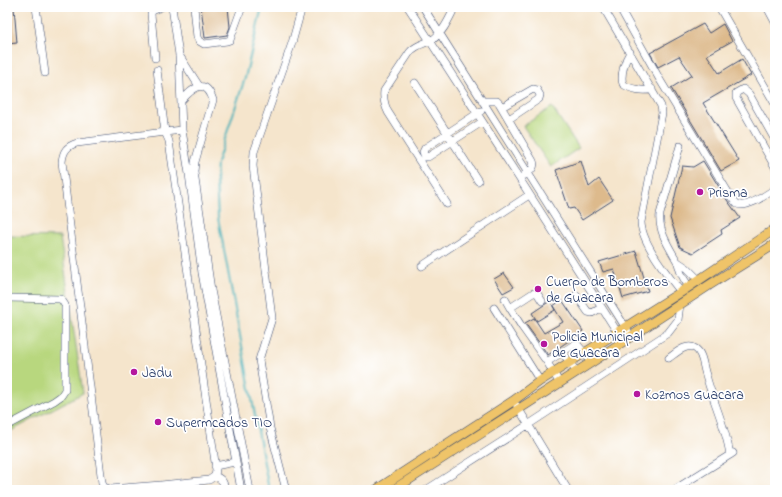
<svg xmlns="http://www.w3.org/2000/svg" width="782" height="497" font-family="'Indie Flower',sans-serif">
  <style>
    .green { fill: #b8d77e; stroke: #6a836e }
    .lines { fill: none; stroke-linecap: round; stroke-linejoin: round }
    .stream { stroke: #41b1ba; stroke-width: 2 }
    .building { fill: #ddba8c }
    .minor-casing { stroke: #3c4a6e; stroke-width: 8 }
    .major-casing { stroke: #3c4a6e; stroke-width: 10 }
    .minor { stroke: #fff; stroke-width: 7 }
    .major { stroke: #efc469; stroke-width: 9 }
    .poi-dot { fill: #b5179e; stroke: #fff; stroke-width: 1.5 }
    .labels { text-anchor: middle; stroke-width: 3.5; stroke-linejoin: round; paint-order: stroke }
    .poi-label { font-size: 14px; fill: #1b2f5e; stroke: #fff; text-anchor: start }
  </style>
  <rect width="100%" height="100%" fill="#fff"/>
  <filter id="ink" filterUnits="userSpaceOnUse"><feTurbulence type="fractalNoise" baseFrequency=".025" numOctaves="2"/><feDisplacementMap in="SourceGraphic" scale="8" xChannelSelector="R" yChannelSelector="G"/><feConvolveMatrix kernelMatrix="1 2 1 2 8 2 1 2 1" color-interpolation-filters="sRGB"/></filter>
  <filter id="wash" filterUnits="userSpaceOnUse"><feTurbulence type="fractalNoise" baseFrequency=".012" numOctaves="4" result="noise"/><feDisplacementMap in="SourceGraphic" scale="16" xChannelSelector="R" yChannelSelector="G"/><feGaussianBlur stdDeviation="0.9" result="paint"/><feColorMatrix in="noise" values="0 0 0 0 0 0 0 0 0 0 0 0 0 0 0 0 0 1.4 0 .05"/><feComposite in="paint" operator="in"/></filter>
  <g filter="url(#wash)">
    <rect width="100%" height="100%" fill="#f5e5cc"/>
    <path class="green" d="M 552,107 L 579,148 L 551,167 L 523,126 Z
      M 7,236 L 60,237 L 83,393 L 7,433 Z"/>
    <g class="lines">
      <path class="stream" d="M 262,7 L 245,78 L 217,163 L 216,180 L 218,218 L 269,490"/>
    </g>
    <g id="blocks">
      <path class="building" d="M 7,7 L 14,7 L 17,43 L 7,44 Z
        M 201,7 L 228,7 L 230,27 L 227,35 L 205,38 Z
        M 703,24 L 709,33 L 723,24 L 732,41 L 707,55 L 719,73 L 742,59 L 751,75 L 703,103 L 739,161 L 721,171 L 671,88 L 692,75 L 679,56 L 658,67 L 650,53 Z
        M 581,161 L 589,187 L 599,179 L 613,200 L 582,220 L 574,208 L 569,209 L 556,170 Z
        M 703,161 L 727,200 L 740,218 L 721,230 L 722,234 L 693,253 L 680,247 L 670,218 L 682,166 L 693,167 Z
        M 636,251 L 648,291 L 623,298 L 614,269 L 603,272 L 599,262 Z
        M 504,273 L 514,287 L 503,293 L 494,279 Z
        M 562,300 L 583,331 L 548,355 L 525,323 L 534,318 L 544,333 L 563,322 L 553,306 Z
        M 550,301 L 555,310 L 537,321 L 532,313 Z"/>
    </g>
  </g>
  <g filter="url(#ink)">
    <use href="#blocks" fill-opacity="0" stroke="#3c4a6e" stroke-width="1"/>
    <g class="lines">
      <g class="minor-casing">
        <path id="minor" d="M 36,7 L 45,73
          M 172,7 L 179,55 L 182,130 L 189,174 L 202,273 L 241,490
          M 194,7 L 197,37 L 199,41 L 204,44 L 227,41 L 230,40 L 242,7
          M 408,7 L 519,178 L 623,341
          M 423,7 L 631,336
          M 603,7 L 661,106 L 662,113 L 641,222 C 641,242 668,276 681,292
          M 621,7 L 621,10 L 660,80 L 731,197 C 733,199 735,202 737,204 C 747,209 767,194 775,189
          M 719,7 L 775,104
          M 767,7 L 775,22
          M 630,52 C 625,60 620,75 623,84 C 629,89 645,92 652,89
          M 179,55 L 199,86
          M 155,58 L 151,14 L 152,11 L 161,7
          M 157,70 L 165,132 L 182,130
          M 415,83 L 478,181
          M 181,101 C 192,89 205,76 213,100 L 195,162 L 194,172 L 211,290 L 250,490
          M 482,101 L 497,101 L 499,103 L 533,161 C 536,168 530,172 524,175
          M 502,107 L 533,89 L 537,90 L 540,95 L 539,99 L 509,119
          M 481,111 L 425,148 L 423,152 L 425,157 L 428,157 L 482,122
          M 775,140 L 749,94 L 743,89 L 736,93 L 736,98 L 775,167
          M 680,146 L 660,214 C 658,231 669,247 677,261 C 679,265 679,269 681,273 C 683,278 686,282 689,287
          M 447,204 L 388,112 C 384,104 383,99 384,91 L 410,52 C 416,45 424,44 432,40 C 443,33 449,19 455,7
          M 678,262 L 687,268 L 699,280
          M 422,266 L 529,195
          M 576,295 L 588,312 L 592,313 L 601,308
          M 7,298 L 61,299 L 65,305 L 65,390 L 61,396 L 54,401 L 7,426
          M 505,299 L 510,308
          M 542,301 L 537,293 L 533,293 L 510,308 L 522,327 L 547,362
          M 494,308 L 540,381
          M 562,352 L 576,371
          M 669,358 C 676,353 687,342 696,349 C 703,354 703,367 706,375 C 713,402 726,427 730,455
          M 559,382 L 547,362 L 575,344 L 577,344 L 592,362
          M 517,406 L 568,490
          M 215,466 L 235,462
          M 215,476 C 222,479 224,482 225,490
          M 161,485 L 110,489 L 104,487 L 102,483 L 62,162 C 63,151 67,146 77,143 L 165,132 L 169,141 L 216,469 L 215,476 L 209,480 L 161,485 L 161,490
          M 286,490 L 270,428 L 259,360 L 272,318 L 253,166 L 254,152 L 292,43 L 302,7
          M 426,490 L 534,421 L 668,333 L 678,320 L 680,304
          M 674,490 L 733,453"/>
      </g>
      <g class="major-casing">
        <path id="major" d="M 376,490 L 513,401 L 540,381 L 681,292 L 775,229
          M 393,490 L 592,362 L 711,284 L 775,244"/>
      </g>
      <use href="#minor" class="minor"/>
      <use href="#major" class="major"/>
    </g>
  </g>
  <g class="poi-dot">
    <circle cx="700" cy="192" r="4"/>
    <circle cx="538" cy="289" r="4"/>
    <circle cx="544" cy="344" r="4"/>
    <circle cx="134" cy="372" r="4"/>
    <circle cx="637" cy="394" r="4"/>
    <circle cx="158" cy="422" r="4"/>
  </g>
  <g class="labels">
    <g class="poi-label">
      <text x="708" y="197">Prisma</text>
      <text x="546" y="286">Cuerpo de Bomberos<tspan x="546" dy="16">de Guacara</tspan></text>
      <text x="552" y="341">Policia Municipal<tspan x="552" dy="16">de Guacara</tspan></text>
      <text x="142" y="377">Jadu</text>
      <text x="645" y="399">Kozmos Guacara</text>
      <text x="166" y="427">Supermcados TIO</text>
    </g>
  </g>
  <rect width="782" height="497" fill="none" stroke="#fff" stroke-width="24"/>
</svg>
